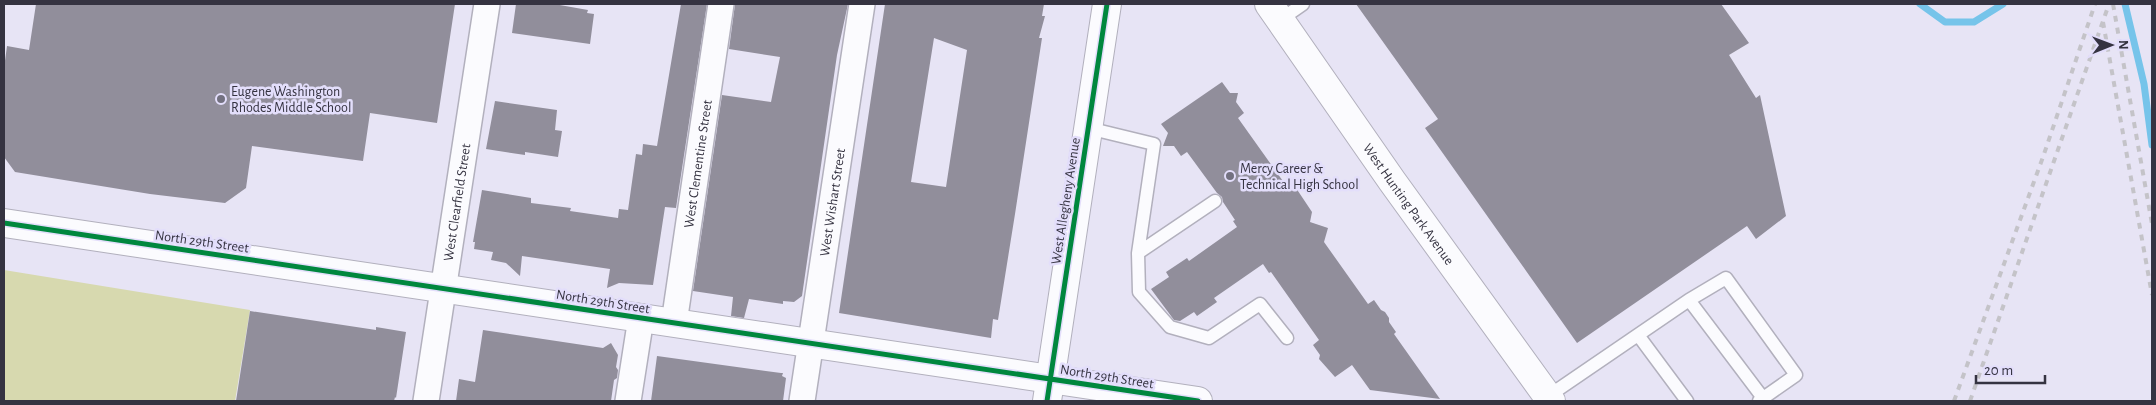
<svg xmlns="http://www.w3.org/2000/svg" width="2156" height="405" font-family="'Alegreya Sans',sans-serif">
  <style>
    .green { fill: #d7d9af }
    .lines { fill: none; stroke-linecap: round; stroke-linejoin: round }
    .stream { stroke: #76c4ea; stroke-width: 7 }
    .building { fill: #918e9b; fill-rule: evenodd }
    .service-casing { stroke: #b2b0bd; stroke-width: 15 }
    .minor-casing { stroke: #b2b0bd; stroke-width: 28 }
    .tertiary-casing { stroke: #b2b0bd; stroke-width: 30 }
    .secondary-casing { stroke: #b2b0bd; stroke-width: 30 }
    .primary-casing { stroke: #b2b0bd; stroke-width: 30 }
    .service { stroke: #fbfbfe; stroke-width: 12 }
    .minor { stroke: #fbfbfe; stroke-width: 25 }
    .tertiary { stroke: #fbfbfe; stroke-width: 28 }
    .secondary { stroke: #fbfbfe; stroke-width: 28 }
    .primary { stroke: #fbfbfe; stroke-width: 28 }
    .rail { stroke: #c4c3c8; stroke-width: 4; stroke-dasharray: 6 6; stroke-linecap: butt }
    .cycleway-casing { stroke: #e3defb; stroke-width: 8 }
    .cycleway { stroke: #00873e; stroke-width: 5 }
    .poi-dot { fill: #737180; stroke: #e3defb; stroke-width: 2 }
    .labels { text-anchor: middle; stroke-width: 5; stroke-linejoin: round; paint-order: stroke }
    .poi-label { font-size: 14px; fill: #353341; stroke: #e3defb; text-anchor: start }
    .street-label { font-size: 14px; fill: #353341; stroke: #e3defb }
  </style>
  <rect width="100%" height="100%" fill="#e7e4f5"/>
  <path class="green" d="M 4,270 L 250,310 L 235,401 L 4,401 Z"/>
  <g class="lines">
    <path class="stream" d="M 1920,4 L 1945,22 L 1974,22 L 2003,4
      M 2125,4 L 2144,84 L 2152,145"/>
  </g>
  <path class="building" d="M 36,4 L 455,4 L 437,123 L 370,113 L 363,161 L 252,146 L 246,188 L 225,203 L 150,194 L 15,172 L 4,157 L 4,68 L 7,46 L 29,50 Z
    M 516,4 L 554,4 L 588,10 L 587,13 L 594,14 L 590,44 L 512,33 Z
    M 681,4 L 707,4 L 676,208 L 665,207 L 653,285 L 619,283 L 607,288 L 610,269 L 522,256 L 520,276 L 506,263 L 491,260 L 493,252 L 474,249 L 475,242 L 473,242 L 482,190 L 531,198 L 531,203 L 571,208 L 570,211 L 618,218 L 619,209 L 628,210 L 636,154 L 642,155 L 643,144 L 657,146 Z
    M 735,4 L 848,4 L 837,55 L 802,296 L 794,302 L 783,301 L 783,304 L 749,299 L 744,318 L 731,316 L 733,297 L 693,291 L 722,95 L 771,102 L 780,57 L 729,49 Z
    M 885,4 L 1044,4 L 1042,16 L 1045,16 L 1039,38 L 1042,38 L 1015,214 L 998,320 L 993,319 L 991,338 L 839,313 ZM 934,38 L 967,50 L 946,187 L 911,182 Z
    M 1356,4 L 1721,4 L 1749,43 L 1729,55 L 1756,98 L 1760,95 L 1786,216 L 1756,239 L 1747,226 L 1577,343 L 1425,128 L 1438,119 Z
    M 1222,82 L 1230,93 L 1238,93 L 1236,102 L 1244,113 L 1238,118 L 1285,184 L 1299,184 L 1298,191 L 1312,212 L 1310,222 L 1328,228 L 1324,242 L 1368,304 L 1374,300 L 1381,310 L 1385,312 L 1389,318 L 1389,322 L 1396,332 L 1394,334 L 1440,399 L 1370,390 L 1352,365 L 1335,377 L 1319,359 L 1320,355 L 1313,345 L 1319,340 L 1271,272 L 1269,273 L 1263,264 L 1214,298 L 1217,302 L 1197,316 L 1194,312 L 1180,321 L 1174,320 L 1151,289 L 1169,277 L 1166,272 L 1187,258 L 1189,261 L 1237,227 L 1233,221 L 1235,220 L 1223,202 L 1222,197 L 1217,193 L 1187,152 L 1181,156 L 1174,146 L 1163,146 L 1168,133 L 1161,124 Z
    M 495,101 L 557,110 L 555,130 L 562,131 L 558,157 L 525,152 L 525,155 L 486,149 Z
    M 250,311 L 376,330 L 376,327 L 406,332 L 396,398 L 395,397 L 394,401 L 236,401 Z
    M 483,330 L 603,348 L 611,343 L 618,355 L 616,367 L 618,370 L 617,378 L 614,380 L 611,401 L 456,401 L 459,379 L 475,382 Z
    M 657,356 L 781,373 L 783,373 L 782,376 L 786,378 L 783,401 L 651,401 Z"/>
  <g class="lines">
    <g class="service-casing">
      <path id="service" d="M 1280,20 L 1303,4
        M 1088,128 L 1154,144 L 1138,253 L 1215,201
        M 1138,253 L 1139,292 L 1170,327 L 1209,338 L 1260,304 L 1287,338
        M 1689,300 L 1763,398
        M 1638,335 L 1687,401
        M 1547,397 L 1689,300 L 1726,278 L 1796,375 L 1759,401"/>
    </g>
    <g class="minor-casing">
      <g id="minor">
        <path id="s1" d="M 674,323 L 721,4"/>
        <path id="s2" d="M 426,401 L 487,4"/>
        <path d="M 628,401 L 641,318"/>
        <path id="s3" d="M 802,401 L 862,4"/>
      </g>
    </g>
    <g class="tertiary-casing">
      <path id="tertiary" d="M 4,223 L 1198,401"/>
    </g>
    <g class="secondary-casing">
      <path id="secondary" d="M 1047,401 L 1107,4"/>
    </g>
    <g class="primary-casing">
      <g id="primary">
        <path id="s4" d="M 1269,4 L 1392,181 L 1551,401"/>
      </g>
    </g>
    <use href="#service" class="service"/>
    <use href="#minor" class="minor"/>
    <use href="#tertiary" class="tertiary"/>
    <use href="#secondary" class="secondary"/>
    <use href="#primary" class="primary"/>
    <path class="rail" d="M 2113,4 L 2152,224
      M 2103,22 L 2152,295
      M 1954,401 L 2043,157 L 2095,4
      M 1970,401 L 2109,4"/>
    <g class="cycleway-casing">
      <path id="cycleway" d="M 4,223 L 1198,401
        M 1047,401 L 1107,4"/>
    </g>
    <use href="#cycleway" class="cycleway"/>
  </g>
  <g class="poi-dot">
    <circle cx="221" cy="99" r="5"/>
    <circle cx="1230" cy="176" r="5"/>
  </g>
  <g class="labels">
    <g class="poi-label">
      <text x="231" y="96">Eugene Washington<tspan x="231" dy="16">Rhodes Middle School</tspan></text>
      <text x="1240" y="173">Mercy Career &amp;<tspan x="1240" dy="16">Technical High School</tspan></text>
    </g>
    <g class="street-label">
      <text dy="5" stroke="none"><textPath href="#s1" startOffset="161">West Clementine Street</textPath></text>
      <text transform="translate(1065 201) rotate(-81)" y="5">West Allegheny Avenue</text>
      <text dy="5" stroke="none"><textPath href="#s2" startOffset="201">West Clearfield Street</textPath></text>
      <text dy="5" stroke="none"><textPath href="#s3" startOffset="201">West Wishart Street</textPath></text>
      <text dy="5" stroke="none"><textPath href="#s4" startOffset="244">West Hunting Park Avenue</textPath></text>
      <text transform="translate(202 241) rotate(8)" y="5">North 29th Street</text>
      <text transform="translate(603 301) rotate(9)" y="5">North 29th Street</text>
      <text transform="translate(1107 376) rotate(9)" y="5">North 29th Street</text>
    </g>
  </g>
  <rect width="2156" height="405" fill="none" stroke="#353341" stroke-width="10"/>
  <g transform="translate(2111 45) rotate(89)" stroke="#e3defb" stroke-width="4" paint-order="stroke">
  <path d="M0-4L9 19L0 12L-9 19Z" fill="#353341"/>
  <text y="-8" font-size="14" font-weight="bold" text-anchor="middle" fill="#353341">N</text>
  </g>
  <path d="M1976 375v8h69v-8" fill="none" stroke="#353341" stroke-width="2.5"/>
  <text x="1984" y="375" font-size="15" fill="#353341" stroke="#e3defb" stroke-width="4" paint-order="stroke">20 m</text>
</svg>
